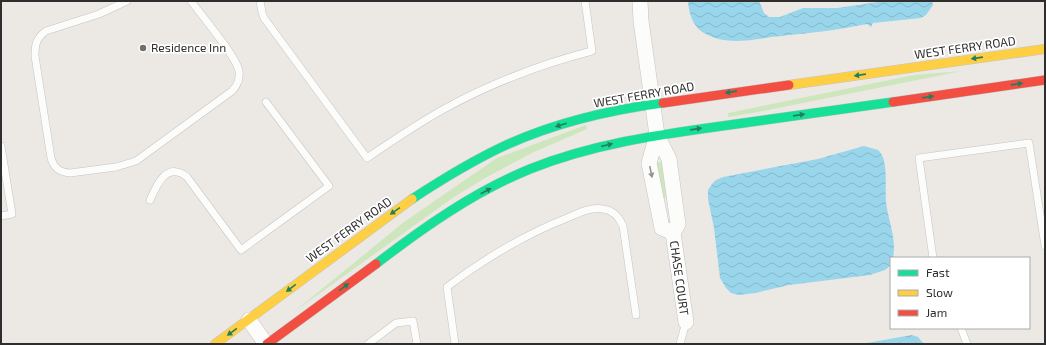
<svg xmlns="http://www.w3.org/2000/svg" width="1046" height="345" font-family="'Exo 2',sans-serif">
  <style>
    .grass { fill: #cee6be }
    .water { fill: url(#water-waves) }
    .lines { fill: none; stroke-linecap: round; stroke-linejoin: round }
    .lane-casing { stroke: #c5c4c5; stroke-width: 8 }
    .street-casing { stroke: #c5c4c5; stroke-width: 16 }
    .fast-casing { stroke: #c5c4c5; stroke-width: 10 }
    .slow-casing { stroke: #c5c4c5; stroke-width: 10 }
    .jam-casing { stroke: #c5c4c5; stroke-width: 10 }
    .lane { stroke: #fcfcfb; stroke-width: 7 }
    .street { stroke: #fcfcfb; stroke-width: 15 }
    .fast { stroke: #16e098; stroke-width: 9 }
    .slow { stroke: #ffcf43; stroke-width: 9 }
    .jam { stroke: #f24e42; stroke-width: 9 }
    .oneway { fill: #237e5e }
    .oneway2 { fill: #959594 }
    .poi-dot { fill: #706f6e; stroke: #fff; stroke-width: 1.5 }
    .labels { text-anchor: middle; stroke-width: 3.5; stroke-linejoin: round; paint-order: stroke }
    .poi-label { font-size: 12px; fill: #2e2e2e; stroke: #fff; text-anchor: start }
    .street-label { font-size: 12px; fill: #2e2e2e; stroke: #fff }
  </style>
  <defs>
    <pattern id="water-waves" width="16" height="10" patternUnits="userSpaceOnUse"><rect width="16" height="10" fill="#99d6ec"/><path d="M0 5q4-4 8 0t8 0" fill="none" stroke="#84b8cb"/></pattern>
  </defs>
  <rect width="100%" height="100%" fill="#ece8e4"/>
  <path class="grass" d="M 962,71 L 758,112 L 728,117 L 728,113 L 914,75 Z
    M 586,125 L 587,129 L 534,152 L 485,178 L 454,197 L 295,311 L 404,222 L 497,158 Z
    M 662,162 L 666,196 L 664,199 L 663,199 L 656,163 Z"/>
  <path class="water" d="M 688,1 L 759,1 L 764,13 L 769,17 L 780,17 L 803,8 L 837,8 L 885,1 L 932,1 L 933,5 L 926,15 L 921,18 L 873,23 L 871,27 L 867,24 C 838,30 810,33 781,36 C 757,38 729,47 706,34 C 693,28 689,14 688,1 Z
    M 864,146 L 878,150 C 881,153 883,156 884,161 C 887,174 885,188 886,202 C 888,220 897,239 893,258 L 891,258 L 890,266 L 885,270 L 870,275 L 789,285 L 755,293 L 739,295 L 731,293 L 726,288 L 720,278 L 714,228 L 708,199 L 708,190 L 712,184 L 716,180 L 723,177 L 818,159 Z
    M 912,335 L 918,337 L 924,344 L 861,344 Z"/>
  <g class="lines">
    <g class="lane-casing">
      <path id="lane" d="M 127,1 L 99,14 L 46,31 C 36,38 35,45 35,56 L 51,158 C 54,168 59,172 70,173 L 116,167 L 136,161 L 232,91 C 237,86 240,79 239,71 C 236,56 202,16 191,1
        M 260,1 L 262,12 L 264,18 L 367,158 C 392,141 417,124 444,109 C 490,84 541,64 592,51 L 585,1
        M 1,146 L 12,214 L 1,216
        M 150,200 C 157,184 167,161 187,177 L 241,250 L 329,186 L 266,102
        M 933,258 L 919,158 L 1029,143 L 1045,246
        M 961,328 L 967,344
        M 368,344 L 396,323 L 413,321 L 417,344
        M 455,344 L 447,287 C 484,259 524,235 567,218 C 578,213 590,207 603,209 C 613,210 619,217 623,226 L 636,315
        M 680,344 L 686,322"/>
    </g>
    <g class="street-casing">
      <path id="street" d="M 640,1 L 641,21 L 657,135 L 669,159 L 678,224 L 673,233 L 686,322
        M 657,135 L 649,163 L 662,228 L 673,233
        M 249,320 L 266,344"/>
    </g>
    <g class="fast-casing">
      <path id="fast" d="M 412,199 C 441,180 472,161 504,146 C 554,123 609,110 663,103
        M 376,264 C 424,227 474,192 530,169 C 592,144 657,135 722,126 C 779,118 836,110 893,102"/>
    </g>
    <g class="slow-casing">
      <path id="slow" d="M 789,85 L 1045,49
        M 215,344 L 412,199"/>
    </g>
    <g class="jam-casing">
      <path id="jam" d="M 893,102 L 1045,80
        M 663,103 L 789,85
        M 267,344 L 376,264"/>
    </g>
    <use href="#lane" class="lane"/>
    <use href="#street" class="street"/>
    <use href="#fast" class="fast"/>
    <use href="#slow" class="slow"/>
    <use href="#jam" class="jam"/>
  </g>
  <defs><path id="oneway-solid" d="M-6-.8H1V-3.2L6.5 0L1 3.2V.8H-6Z"/></defs>
  <g class="oneway">
    <use href="#oneway-solid" transform="translate(977 58) rotate(172)"/>
    <use href="#oneway-solid" transform="translate(860 75) rotate(172)"/>
    <use href="#oneway-solid" transform="translate(1017 84) rotate(-8)"/>
    <use href="#oneway-solid" transform="translate(731 92) rotate(172)"/>
    <use href="#oneway-solid" transform="translate(928 97) rotate(-8)"/>
    <use href="#oneway-solid" transform="translate(799 115) rotate(-8)"/>
    <use href="#oneway-solid" transform="translate(561 125) rotate(162)"/>
    <use href="#oneway-solid" transform="translate(696 129) rotate(-8)"/>
    <use href="#oneway-solid" transform="translate(607 145) rotate(-13)"/>
    <use href="#oneway-solid" transform="translate(486 191) rotate(-28)"/>
    <use href="#oneway-solid" transform="translate(395 211) rotate(145)"/>
    <use href="#oneway-solid" transform="translate(344 287) rotate(-37)"/>
    <use href="#oneway-solid" transform="translate(291 288) rotate(143)"/>
    <use href="#oneway-solid" transform="translate(232 332) rotate(144)"/>
  </g>
  <use class="oneway2" href="#oneway-solid" transform="translate(651 172) rotate(78)"/>
  <circle class="poi-dot" cx="143" cy="48" r="4"/>
  <g class="labels">
    <g class="poi-label">
      <text x="151" y="52">Residence Inn</text>
    </g>
    <g class="street-label">
      <text transform="translate(965 48) rotate(-8)" y="4">WEST FERRY ROAD</text>
      <text transform="translate(644 95) rotate(-10)" y="4">WEST FERRY ROAD</text>
      <text transform="translate(349 230) rotate(-36)" y="4">WEST FERRY ROAD</text>
      <text transform="translate(679 278) rotate(82)" y="4">CHASE COURT</text>
    </g>
  </g>
  <rect width="1046" height="345" fill="none" stroke="#2e2e2e" stroke-width="4"/>
  <rect x="890" y="257" width="140" height="72" fill="#ffffff" stroke="#ababab"/>
  <rect x="898" y="270" width="20" height="6" fill="#16e098" stroke="#ababab"/>
  <text x="926" y="277" font-size="12" fill="#2e2e2e">Fast</text>
  <rect x="898" y="290" width="20" height="6" fill="#ffcf43" stroke="#ababab"/>
  <text x="926" y="297" font-size="12" fill="#2e2e2e">Slow</text>
  <rect x="898" y="310" width="20" height="6" fill="#f24e42" stroke="#ababab"/>
  <text x="926" y="317" font-size="12" fill="#2e2e2e">Jam</text>
</svg>
